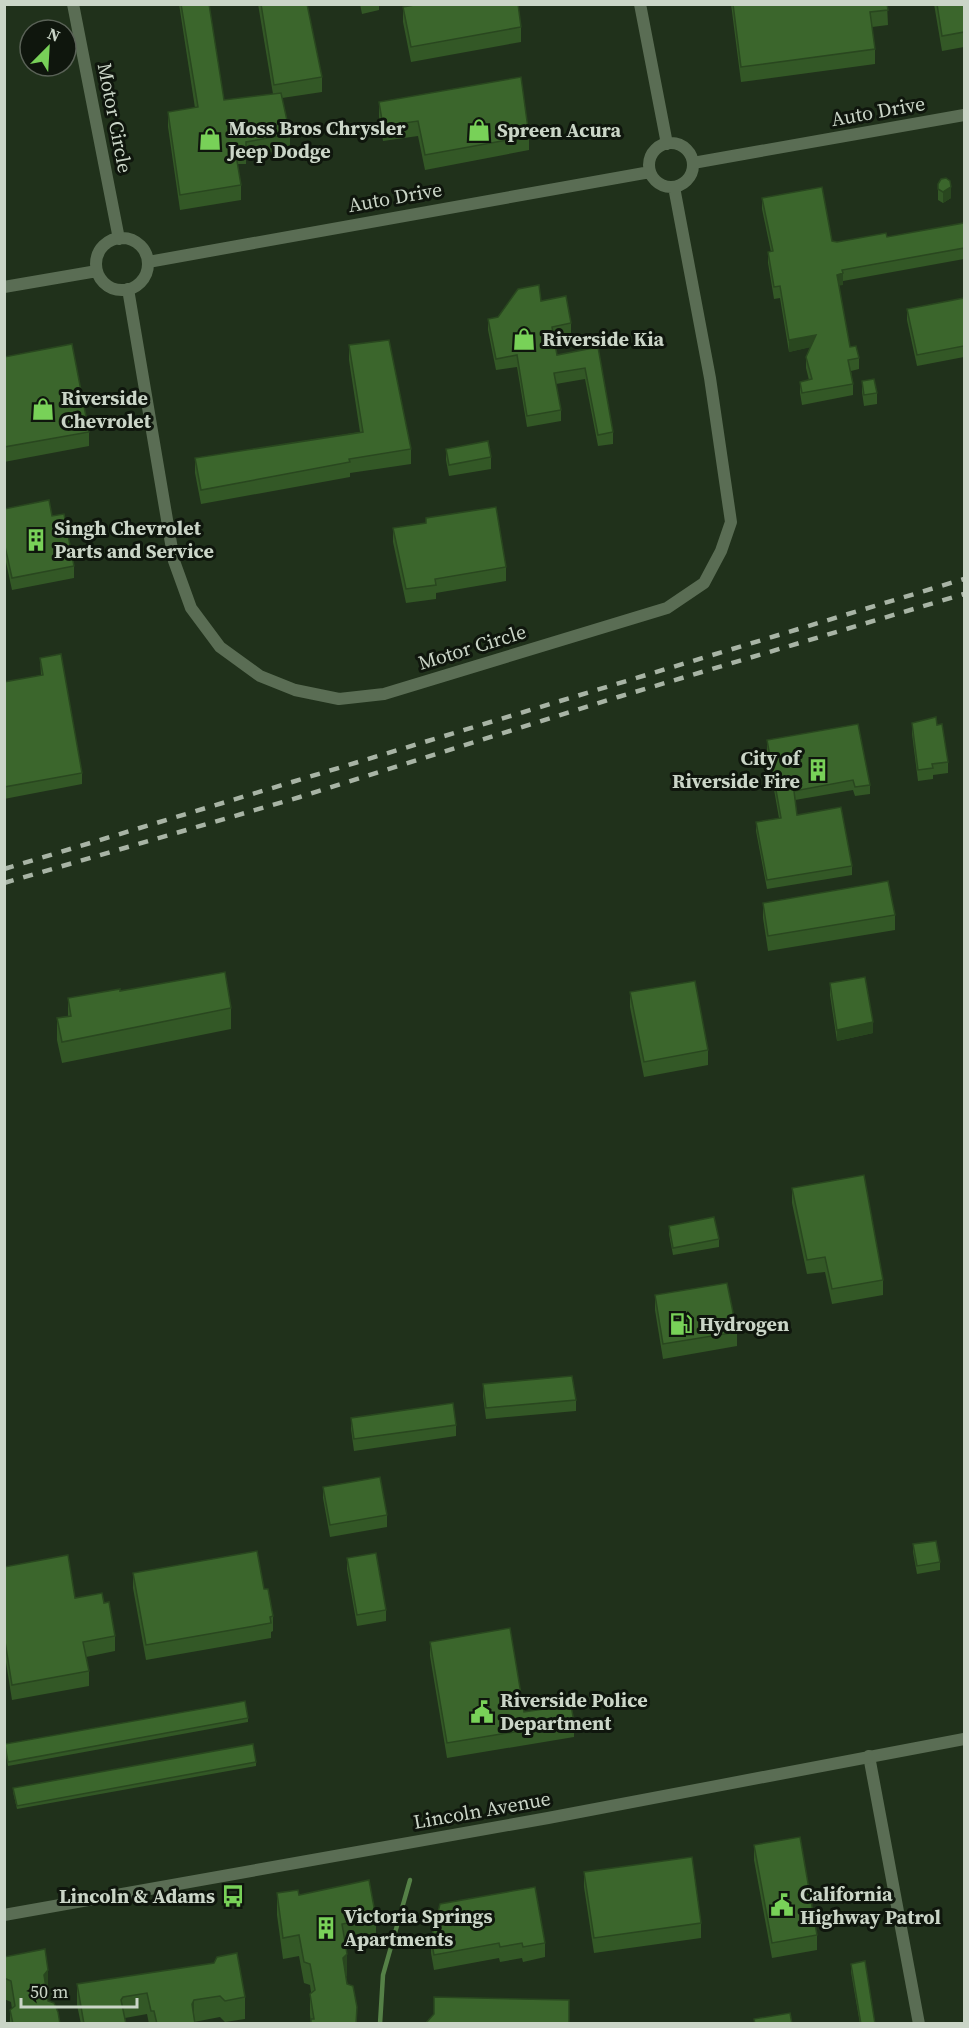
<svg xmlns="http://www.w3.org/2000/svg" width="969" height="2028" font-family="'Source Serif 4',serif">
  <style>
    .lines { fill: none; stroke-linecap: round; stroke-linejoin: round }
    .stream { stroke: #558147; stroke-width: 4.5 }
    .minor { stroke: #5a6d54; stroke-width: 12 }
    .tertiary { stroke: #5a6d54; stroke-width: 12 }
    .rail { stroke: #a8b4a5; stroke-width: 4.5; stroke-dasharray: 10 10; stroke-linecap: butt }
    .wall { fill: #335826 }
    .shaded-wall { fill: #29471f }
    .building { fill: #3b662c; stroke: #29471f; stroke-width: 1.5 }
    .labels { text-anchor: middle; stroke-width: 6; stroke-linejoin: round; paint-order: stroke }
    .street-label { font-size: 20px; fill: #cad5c7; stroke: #0f160d }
    .poi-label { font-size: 20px; font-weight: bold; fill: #cad5c7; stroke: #0f160d; text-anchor: start }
  </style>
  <rect width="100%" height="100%" fill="#20311b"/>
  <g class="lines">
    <path class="stream" d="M 380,2024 L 383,1975 L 410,1880"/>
    <path class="minor" d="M 73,4 L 119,239
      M 640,4 L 667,144
      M649 165a22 22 0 1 1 44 0a22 22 0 1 1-44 0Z
      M 693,163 L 964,115
      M96 264a26 26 0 1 1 52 0a26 26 0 1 1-52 0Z
      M 148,262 L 650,172
      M 4,287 L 97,271
      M 128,289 L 174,561 L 191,608 L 220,647 L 260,676 L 295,690 L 339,699 L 384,694 L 667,608 L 704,583 L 721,551 L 731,522 L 710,378 L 674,187
      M 869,1756 L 919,2024"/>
    <path class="tertiary" d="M 4,1915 L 548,1818 L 964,1739"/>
    <path class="rail" d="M 4,869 L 964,579
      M 4,883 L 300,797 L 618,697 L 964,594"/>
  </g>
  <path class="wall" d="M 179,4 L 209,4 L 224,100 L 273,94 L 258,4 L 307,4 L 322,77 L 322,92 L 282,98 L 290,134 L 290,149 L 246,157 L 246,164 L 237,164 L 241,185 L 241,200 L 180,210 L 168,127 L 168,112 L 195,108 Z
    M 360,4 L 379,4 L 379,10 L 362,14 Z
    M 731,4 L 887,4 L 888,25 L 872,27 L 875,49 L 875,64 L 741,82 Z
    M 934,4 L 964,4 L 964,47 L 942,51 Z
    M 403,7 L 521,27 L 521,42 L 411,62 L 403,22 Z
    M 379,102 L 529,136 L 529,150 L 425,170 L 418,136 L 383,141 L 379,117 Z
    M 938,184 L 951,198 L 943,203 L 938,200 Z
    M 762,198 L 832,241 L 837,242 L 887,237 L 964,223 L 964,259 L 843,281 L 843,285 L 839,285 L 850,347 L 859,358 L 859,369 L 851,371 L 853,384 L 853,395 L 802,405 L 800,393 L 800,382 L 809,380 L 806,368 L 806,357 L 810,347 L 789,352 L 780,298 L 774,299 L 768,263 L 768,252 L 771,252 L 762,209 Z
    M 964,298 L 964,357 L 917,366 L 907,320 L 907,309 Z
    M 541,301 L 571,323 L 571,334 L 554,338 L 557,355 L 598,347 L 613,432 L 613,444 L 598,446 L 585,379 L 556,384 L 561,410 L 561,421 L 527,427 L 517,367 L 496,370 L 488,330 L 488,319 L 498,317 Z
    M 349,345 L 411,449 L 411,464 L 350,473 L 350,477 L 201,504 L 195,473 L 195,458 L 360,432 L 349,360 Z
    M 4,357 L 89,432 L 89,446 L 4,462 Z
    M 862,381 L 877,393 L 877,404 L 864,406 L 862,392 Z
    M 446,449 L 491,457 L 491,469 L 449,476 L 446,460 Z
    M 4,509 L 52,516 L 74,566 L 74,578 L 12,590 L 4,553 Z
    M 426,518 L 506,567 L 506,581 L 436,593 L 436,599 L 406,603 L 393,542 L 393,528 L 426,523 Z
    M 40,658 L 82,773 L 82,784 L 4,799 L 4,682 L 41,675 Z
    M 912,723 L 937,725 L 948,762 L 948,773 L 933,775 L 933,779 L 918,781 L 912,734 Z
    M 767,740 L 870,785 L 870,794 L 855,796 L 853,790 L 795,800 L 797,815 L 852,866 L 852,875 L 767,889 L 756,831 L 756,822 L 779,818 L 767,750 Z
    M 763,903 L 895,915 L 895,930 L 768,951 L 763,918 Z
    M 830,983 L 873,1033 L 837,1041 L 830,995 Z
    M 630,992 L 708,1050 L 708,1065 L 644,1077 L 630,1007 Z
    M 68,998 L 231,1008 L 231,1029 L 62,1063 L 57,1040 L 57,1018 L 68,1016 Z
    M 792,1188 L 883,1280 L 883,1295 L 832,1304 L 825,1272 L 807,1274 L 792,1203 Z
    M 669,1226 L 719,1239 L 719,1247 L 673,1255 L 669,1234 Z
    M 655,1295 L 737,1332 L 737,1346 L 663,1359 L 655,1310 Z
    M 483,1384 L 576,1400 L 576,1411 L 486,1419 L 483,1396 Z
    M 351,1418 L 456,1425 L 456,1436 L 354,1451 L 351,1429 Z
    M 323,1487 L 387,1515 L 387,1527 L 330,1537 L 323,1498 Z
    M 913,1544 L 940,1562 L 940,1570 L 917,1574 L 913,1552 Z
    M 347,1558 L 386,1610 L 386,1621 L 357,1626 L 347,1569 Z
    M 4,1567 L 75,1598 L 104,1603 L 115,1636 L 115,1651 L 86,1657 L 89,1671 L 89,1686 L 12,1700 L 4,1650 Z
    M 133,1573 L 264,1589 L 273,1616 L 273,1631 L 271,1632 L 271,1638 L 146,1660 L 133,1588 Z
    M 430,1642 L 524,1712 L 574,1722 L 574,1737 L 447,1758 L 430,1656 Z
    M 248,1718 L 248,1722 L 8,1766 L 5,1748 L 5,1744 Z
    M 256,1762 L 256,1766 L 17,1809 L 13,1792 L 13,1788 Z
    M 754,1845 L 817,1935 L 817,1950 L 772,1958 L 754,1860 Z
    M 584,1872 L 701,1923 L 701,1938 L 594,1953 L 584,1887 Z
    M 277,1893 L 299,1895 L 376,1918 L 376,1940 L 346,1945 L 347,1975 L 346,1977 L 357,2024 L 311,2024 L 310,2015 L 310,1994 L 311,1992 L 310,1985 L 304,1983 L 299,1956 L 283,1959 L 277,1915 Z
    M 431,1939 L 545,1943 L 545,1957 L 523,1962 L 522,1958 L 500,1962 L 499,1958 L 434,1970 L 431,1953 Z
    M 4,1957 L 48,1992 L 47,1993 L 48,2001 L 60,2024 L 10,2024 L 10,2010 L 12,2009 L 11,2002 L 4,1999 Z
    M 851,1964 L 875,2024 L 860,2024 L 851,1972 Z
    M 77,1984 L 245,1997 L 245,2019 L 225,2022 L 220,2017 L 194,2022 L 195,2024 L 149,2024 L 147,2014 L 125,2018 L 126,2024 L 81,2024 L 77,2005 Z"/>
  <path class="shaded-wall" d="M 951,187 L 951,198 L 943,203 L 943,192 Z
    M 843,273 L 843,285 L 837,286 L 837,275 Z
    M 816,335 L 816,346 L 789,352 L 789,340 Z
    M 873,1022 L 873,1033 L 837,1041 L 837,1030 Z
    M 347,1954 L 347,1975 L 343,1980 L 343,1958 Z
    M 48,1970 L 48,1992 L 44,1996 L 44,1975 Z
    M 194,2000 L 194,2022 L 192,2004 Z"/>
  <path class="building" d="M 181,4 L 209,4 L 224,100 L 281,93 L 290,134 L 246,142 L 246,149 L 235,149 L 241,185 L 180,195 L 168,112 L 198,107 Z
    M 261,4 L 307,4 L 322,77 L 274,85 Z
    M 420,4 L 518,4 L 521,27 L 411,47 L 403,7 Z
    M 733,4 L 887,4 L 888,10 L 870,12 L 875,49 L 741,67 Z
    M 937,4 L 964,4 L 964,32 L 942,36 Z
    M 521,77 L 529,136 L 425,155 L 418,121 L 383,126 L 379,102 Z
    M 946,178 L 950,181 L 951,187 L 943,192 L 938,189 L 938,184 L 941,179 Z
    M 822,187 L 832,241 L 837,242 L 886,233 L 887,237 L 964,223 L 964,248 L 842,270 L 843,273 L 837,275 L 850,347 L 856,346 L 859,358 L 848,360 L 853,384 L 802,393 L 800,382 L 812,379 L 806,357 L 816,335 L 789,340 L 780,286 L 774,287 L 768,252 L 773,251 L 762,198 Z
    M 539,285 L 541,301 L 566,296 L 571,323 L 552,327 L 557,355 L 598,347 L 613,432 L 598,435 L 585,368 L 554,373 L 561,410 L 527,416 L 517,355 L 496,359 L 488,319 L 498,317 L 518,289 Z
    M 964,298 L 964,346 L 917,355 L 907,309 Z
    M 389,340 L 411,449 L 349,459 L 350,462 L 201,490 L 195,458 L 363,432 L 349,345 Z
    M 72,344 L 89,432 L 4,447 L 4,357 Z
    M 874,379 L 877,393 L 864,395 L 862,381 Z
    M 488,441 L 491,457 L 449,465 L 446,449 Z
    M 49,500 L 52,516 L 64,514 L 74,566 L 12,578 L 4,542 L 4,509 Z
    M 496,507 L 506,567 L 435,579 L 436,585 L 406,589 L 393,528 L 426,523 L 426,518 Z
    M 61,654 L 82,773 L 4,787 L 4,682 L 43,675 L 40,658 Z
    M 936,717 L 937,725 L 942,724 L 948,762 L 932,764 L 933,768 L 918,770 L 912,723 Z
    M 858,724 L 870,785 L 855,787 L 853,780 L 794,791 L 797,815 L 841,807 L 852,866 L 767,880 L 756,822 L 781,818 L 767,740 Z
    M 888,881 L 895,915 L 768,936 L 763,903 Z
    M 225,972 L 231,1008 L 62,1042 L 57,1018 L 71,1016 L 68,998 L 120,989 L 120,991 Z
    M 865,977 L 873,1022 L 837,1030 L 830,983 Z
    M 695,981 L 708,1050 L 644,1062 L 630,992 Z
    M 864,1175 L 883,1280 L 832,1289 L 825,1257 L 807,1260 L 792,1188 Z
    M 714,1217 L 719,1239 L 673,1248 L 669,1226 Z
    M 727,1283 L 737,1332 L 663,1344 L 655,1295 Z
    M 572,1376 L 576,1400 L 486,1408 L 483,1384 Z
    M 453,1403 L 456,1425 L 354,1439 L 351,1418 Z
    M 380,1477 L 387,1515 L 330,1525 L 323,1487 Z
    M 936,1541 L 940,1562 L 917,1566 L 913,1544 Z
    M 257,1551 L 264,1589 L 268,1589 L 273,1616 L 270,1617 L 271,1623 L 146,1645 L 133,1573 Z
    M 376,1553 L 386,1610 L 357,1615 L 347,1558 Z
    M 68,1555 L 75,1598 L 102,1593 L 104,1603 L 109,1602 L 115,1636 L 83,1642 L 89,1671 L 12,1685 L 4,1635 L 4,1567 Z
    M 510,1628 L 524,1712 L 571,1705 L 574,1722 L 447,1743 L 430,1642 Z
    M 245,1701 L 248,1718 L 8,1762 L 5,1744 Z
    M 253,1744 L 256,1762 L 17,1806 L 13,1788 Z
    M 800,1837 L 817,1935 L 772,1943 L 754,1845 Z
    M 692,1857 L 701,1923 L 594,1938 L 584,1872 Z
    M 369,1880 L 376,1918 L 342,1924 L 347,1954 L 343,1958 L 347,1984 L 353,1986 L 357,2007 L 356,2024 L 311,2024 L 311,2019 L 314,2019 L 310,1994 L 315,1990 L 310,1964 L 304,1962 L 299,1935 L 283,1938 L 277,1893 L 298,1890 L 299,1895 Z
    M 535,1887 L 545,1943 L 523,1947 L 522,1943 L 500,1947 L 499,1943 L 434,1955 L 431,1939 L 440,1904 Z
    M 45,1949 L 48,1970 L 44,1975 L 48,2001 L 54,2003 L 58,2012 L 60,2024 L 13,2024 L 10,2010 L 15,2006 L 11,1981 L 4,1978 L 4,1957 Z
    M 237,1953 L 245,1997 L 225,2001 L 220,1996 L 194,2000 L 192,2004 L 195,2024 L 157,2024 L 154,2011 L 151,2011 L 147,1993 L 123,1997 L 121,2000 L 126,2024 L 84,2024 L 77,1984 L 214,1963 L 217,1957 Z
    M 865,1961 L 875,2024 L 861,2024 L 851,1964 Z
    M 434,1997 L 569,2000 L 569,2024 L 425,2024 L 434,2014 Z
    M 790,2013 L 792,2024 L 755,2024 L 754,2019 Z"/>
  <defs>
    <g id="shop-bare" transform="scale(1.8)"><path d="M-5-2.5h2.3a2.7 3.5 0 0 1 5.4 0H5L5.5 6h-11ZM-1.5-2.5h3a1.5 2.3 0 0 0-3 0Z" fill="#78d158" stroke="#0f160d" stroke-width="2.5" paint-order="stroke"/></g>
    <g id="building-bare" transform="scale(1.8)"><path d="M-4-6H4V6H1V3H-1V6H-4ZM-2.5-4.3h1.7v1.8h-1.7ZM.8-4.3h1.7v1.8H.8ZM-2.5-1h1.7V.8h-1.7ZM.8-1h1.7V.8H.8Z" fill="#78d158" stroke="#0f160d" stroke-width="2.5" paint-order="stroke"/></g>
    <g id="fuel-bare" transform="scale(1.8)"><path d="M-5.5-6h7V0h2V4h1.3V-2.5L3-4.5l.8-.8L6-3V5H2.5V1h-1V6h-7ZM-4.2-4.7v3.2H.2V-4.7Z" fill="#78d158" stroke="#0f160d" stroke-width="2.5" paint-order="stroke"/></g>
    <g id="civic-bare" transform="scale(1.8)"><path d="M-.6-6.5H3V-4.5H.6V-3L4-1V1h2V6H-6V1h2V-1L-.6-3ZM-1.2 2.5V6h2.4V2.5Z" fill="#78d158" stroke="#0f160d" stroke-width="2.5" paint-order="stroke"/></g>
    <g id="bus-bare" transform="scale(1.8)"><path d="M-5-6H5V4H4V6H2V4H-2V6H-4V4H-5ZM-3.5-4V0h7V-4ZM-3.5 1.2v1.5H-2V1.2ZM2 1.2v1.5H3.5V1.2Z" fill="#78d158" stroke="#0f160d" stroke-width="2.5" paint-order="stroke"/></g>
  </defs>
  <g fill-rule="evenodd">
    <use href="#shop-bare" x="479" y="130"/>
    <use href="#shop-bare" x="210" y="139"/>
    <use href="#shop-bare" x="524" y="339"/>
    <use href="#shop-bare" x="43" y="409"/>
    <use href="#building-bare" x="36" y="540"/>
    <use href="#building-bare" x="818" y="770"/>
    <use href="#fuel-bare" x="681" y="1324"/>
    <use href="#civic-bare" x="482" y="1712"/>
    <use href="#bus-bare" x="233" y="1896"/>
    <use href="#civic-bare" x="782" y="1905"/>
    <use href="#building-bare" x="326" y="1928"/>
  </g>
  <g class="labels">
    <g class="street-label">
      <text transform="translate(878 111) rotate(-10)" y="7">Auto Drive</text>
      <text transform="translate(115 118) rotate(79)" y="7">Motor Circle</text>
      <text transform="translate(395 197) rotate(-10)" y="7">Auto Drive</text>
      <text transform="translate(472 647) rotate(-17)" y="7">Motor Circle</text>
      <text transform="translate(482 1810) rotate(-10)" y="7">Lincoln Avenue</text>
    </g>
    <g class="poi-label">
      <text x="228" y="135">Moss Bros Chrysler<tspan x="228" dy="23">Jeep Dodge</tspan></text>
      <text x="497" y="137">Spreen Acura</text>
      <text x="542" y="346">Riverside Kia</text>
      <text x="61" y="405">Riverside<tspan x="61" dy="23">Chevrolet</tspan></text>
      <text x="54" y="535">Singh Chevrolet<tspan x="54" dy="23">Parts and Service</tspan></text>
      <text x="800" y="765" text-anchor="end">City of<tspan x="800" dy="23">Riverside Fire</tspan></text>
      <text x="699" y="1331">Hydrogen</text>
      <text x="500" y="1707">Riverside Police<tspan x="500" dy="23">Department</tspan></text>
      <text x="800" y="1901">California<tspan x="800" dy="23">Highway Patrol</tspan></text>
      <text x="215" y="1903" text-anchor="end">Lincoln &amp; Adams</text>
      <text x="344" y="1923">Victoria Springs<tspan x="344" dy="23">Apartments</tspan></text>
    </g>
  </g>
  <rect width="969" height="2028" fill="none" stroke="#cad5c7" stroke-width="12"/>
  <g transform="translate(48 48) rotate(24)"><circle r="28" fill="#0f160d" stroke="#5a6257" stroke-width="1.5"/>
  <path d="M0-4.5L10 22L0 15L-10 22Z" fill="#78d158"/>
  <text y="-9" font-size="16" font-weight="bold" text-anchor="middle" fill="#cad5c7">N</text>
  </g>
  <path d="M21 1998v9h116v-9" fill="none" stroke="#cad5c7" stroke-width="3"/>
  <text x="30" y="1998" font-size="18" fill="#cad5c7" stroke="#0f160d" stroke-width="4.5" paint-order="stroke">50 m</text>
</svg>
